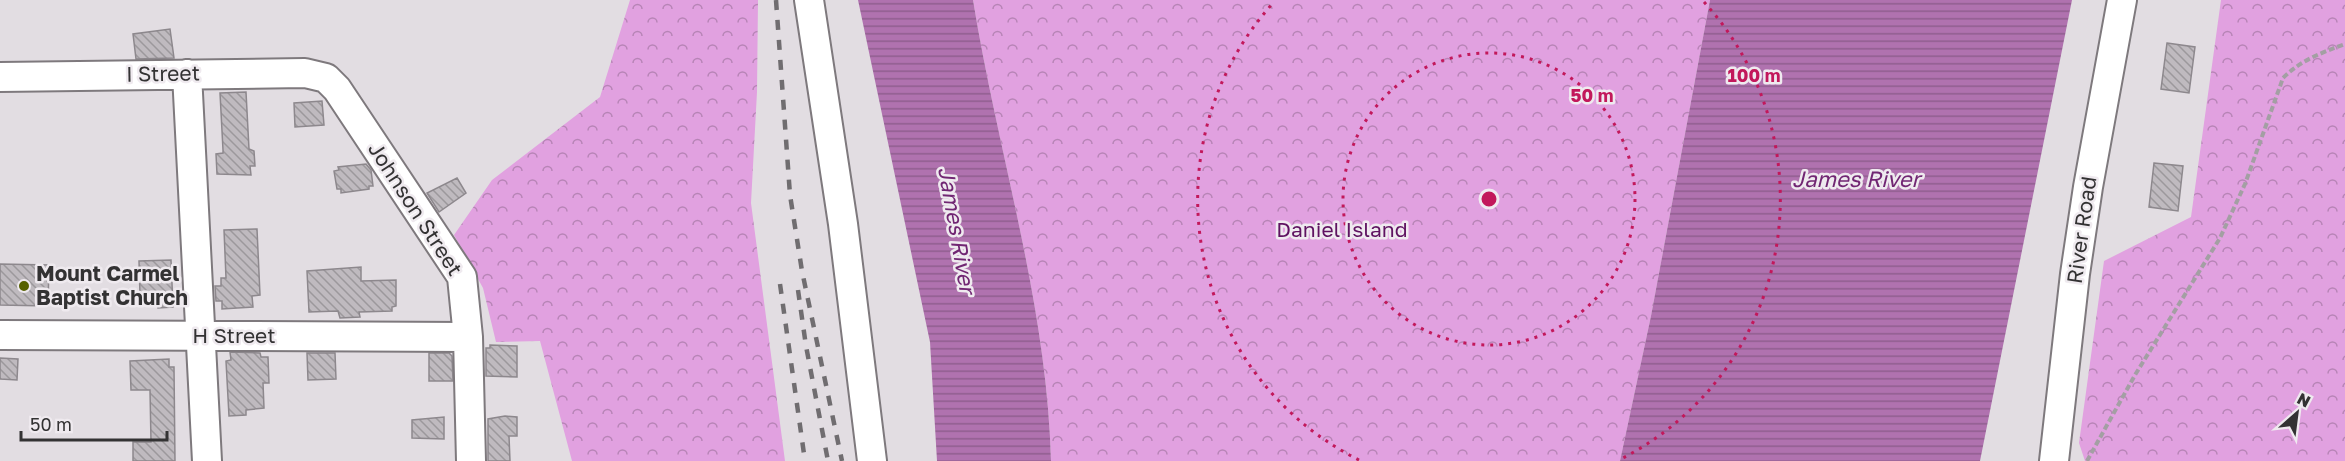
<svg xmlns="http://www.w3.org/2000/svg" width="2345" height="461" font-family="'Golos Text',sans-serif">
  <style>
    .forest { fill: url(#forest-crowns) }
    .water { fill: url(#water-rules) }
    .building { fill: url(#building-back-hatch); stroke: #8d888d; stroke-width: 1.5 }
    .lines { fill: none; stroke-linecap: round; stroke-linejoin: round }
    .minor-casing { stroke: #7e797d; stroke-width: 32 }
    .path { stroke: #a39fa3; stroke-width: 4; stroke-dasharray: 6 3; stroke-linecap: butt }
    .minor { stroke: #fff; stroke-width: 28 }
    .rail { stroke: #706d70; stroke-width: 4.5; stroke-dasharray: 10 10; stroke-linecap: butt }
    .ring { fill: none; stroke: #c2185b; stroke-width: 3; stroke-dasharray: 3 6 }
    .poi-dot { fill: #566100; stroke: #efeaef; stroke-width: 2 }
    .labels { text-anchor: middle; stroke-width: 5; stroke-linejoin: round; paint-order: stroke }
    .street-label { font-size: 21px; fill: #333233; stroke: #efeaef }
    .park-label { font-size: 21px; fill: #5f1261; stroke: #efeaef }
    .poi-label { font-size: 21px; font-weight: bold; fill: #333233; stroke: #efeaef; text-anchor: start }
    .water-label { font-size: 22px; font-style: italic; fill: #712673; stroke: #efeaef }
    .centre { fill: #c2185b; stroke: #efeaef; stroke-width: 3 }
    .ring-label { font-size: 18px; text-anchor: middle; font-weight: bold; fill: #c2185b; stroke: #efeaef; stroke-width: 5; stroke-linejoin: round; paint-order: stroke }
  </style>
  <defs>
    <pattern id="forest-crowns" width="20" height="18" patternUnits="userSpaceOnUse" patternTransform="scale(1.5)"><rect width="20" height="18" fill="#e1a1e0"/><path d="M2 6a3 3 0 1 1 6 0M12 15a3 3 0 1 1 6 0" fill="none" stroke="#b784b6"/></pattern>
    <pattern id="water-rules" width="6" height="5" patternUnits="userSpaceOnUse" patternTransform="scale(1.5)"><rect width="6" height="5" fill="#b072af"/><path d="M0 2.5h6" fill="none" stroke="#905e8f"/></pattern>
    <pattern id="building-back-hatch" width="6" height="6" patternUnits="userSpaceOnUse" patternTransform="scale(1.5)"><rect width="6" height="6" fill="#bfbabf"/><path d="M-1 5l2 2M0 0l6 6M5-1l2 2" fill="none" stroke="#9c989c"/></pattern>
  </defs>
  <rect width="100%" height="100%" fill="#e2dde2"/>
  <path class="forest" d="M 630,0 L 758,0 L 757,92 L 751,203 L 785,461 L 572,461 L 540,341 L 496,342 L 483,288 L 454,235 L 492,180 L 600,97 Z
    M 973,0 L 1710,0 L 1651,316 L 1620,461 L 1051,461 C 1047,304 998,154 973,0 Z
    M 2221,0 L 2345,0 L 2345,461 L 2085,461 L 2079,443 L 2104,261 L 2191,217 Z"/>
  <path class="water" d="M 858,0 L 973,0 C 998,154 1047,304 1051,461 L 937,461 L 930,342 Z
    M 1710,0 L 2072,0 L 1980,461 L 1620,461 L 1651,316 Z"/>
  <path class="building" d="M 170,29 L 174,58 L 136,59 L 133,34 Z
    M 2167,43 L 2195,47 L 2189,93 L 2161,89 Z
    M 246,92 L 249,149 L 254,151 L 255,166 L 250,166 L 251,175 L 217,174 L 216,154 L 223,153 L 223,150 L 220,93 Z
    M 322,101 L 324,125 L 295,127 L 294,103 Z
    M 2154,163 L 2183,166 L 2178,211 L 2149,207 Z
    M 366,164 L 371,170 L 373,186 L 369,186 L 369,189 L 341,193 L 341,189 L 337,189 L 334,171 L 339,170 L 338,167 Z
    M 457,178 L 466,193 L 439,212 L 427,193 Z
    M 257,229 L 260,295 L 252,296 L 253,307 L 222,309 L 222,301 L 216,301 L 215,286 L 221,286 L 221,278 L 226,278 L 224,230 Z
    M 171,260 L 173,307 L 158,308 L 157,295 L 140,295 L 139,261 Z
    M 0,264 L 49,265 L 48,306 L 0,305 Z
    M 361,267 L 361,281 L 396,280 L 396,306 L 392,307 L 392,311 L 359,312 L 360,317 L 340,318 L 338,311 L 309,312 L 307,271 Z
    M 490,345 L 517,346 L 517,377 L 486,376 L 486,348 L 490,348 Z
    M 230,352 L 260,353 L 261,357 L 268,357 L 269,383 L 263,383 L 264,408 L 246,410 L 246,415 L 229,416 L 226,361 L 231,360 Z
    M 307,353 L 335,353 L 336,379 L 308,380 Z
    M 429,353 L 449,353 L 452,356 L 453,381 L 429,381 Z
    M 0,358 L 18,359 L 17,380 L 0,379 Z
    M 169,359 L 169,367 L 174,367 L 175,461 L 133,461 L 133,442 L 151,442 L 150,390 L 131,390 L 130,361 Z
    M 505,416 L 517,417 L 517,436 L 509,436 L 510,461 L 488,461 L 488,419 Z
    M 444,417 L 444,439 L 412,438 L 412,420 Z"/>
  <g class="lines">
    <g class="minor-casing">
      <path id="minor" d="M 809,0 L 843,224 L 872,461
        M 187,74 L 207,461
        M 0,77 L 305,73 L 326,78 L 337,89 L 462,277 L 468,337 L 471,461
        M 0,335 L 468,337
        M 2054,461 L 2075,274 L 2088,187 L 2122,0"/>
    </g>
    <path class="path" d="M 2087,461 L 2135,375 L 2220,238 L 2245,184 L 2283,78 C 2301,60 2321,53 2345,44"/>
    <use href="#minor" class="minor"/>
    <path class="rail" d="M 776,0 L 790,195 L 802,271 L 842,461
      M 780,284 L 805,461
      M 798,290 L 806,346 L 828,461"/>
  </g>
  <g class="ring">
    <circle cx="1489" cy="199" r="146"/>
    <path d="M1359 460A292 292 0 0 1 1274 2M1704 2A292 292 0 0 1 1619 460"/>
  </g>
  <circle class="poi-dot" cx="24" cy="286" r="6"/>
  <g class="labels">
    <g class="street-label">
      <text transform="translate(163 74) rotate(-1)" y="7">I Street</text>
      <text transform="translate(415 209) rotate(57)" y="7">Johnson Street</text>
      <text transform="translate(2082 230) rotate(-82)" y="7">River Road</text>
      <text x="234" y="343">H Street</text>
    </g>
    <g class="park-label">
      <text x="1342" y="237">Daniel Island</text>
    </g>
    <g class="poi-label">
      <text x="36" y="281">Mount Carmel<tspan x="36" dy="24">Baptist Church</tspan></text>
    </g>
    <g class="water-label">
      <text x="1856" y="187">James River</text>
      <text transform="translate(957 230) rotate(80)" y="8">James River</text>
    </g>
  </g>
  <circle cx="1489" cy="199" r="9" class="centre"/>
  <g class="ring-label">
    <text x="1754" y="82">100 m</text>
    <text x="1592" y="102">50 m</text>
  </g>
  <g transform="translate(2297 413) rotate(28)" stroke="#efeaef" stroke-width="4.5" paint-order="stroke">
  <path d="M0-4.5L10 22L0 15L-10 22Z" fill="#333233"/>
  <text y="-9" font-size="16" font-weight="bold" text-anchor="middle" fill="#333233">N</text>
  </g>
  <path d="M21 431v9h146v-9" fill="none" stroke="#333233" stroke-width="3"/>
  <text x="30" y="431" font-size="18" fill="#333233" stroke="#efeaef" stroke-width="4.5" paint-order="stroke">50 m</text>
</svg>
